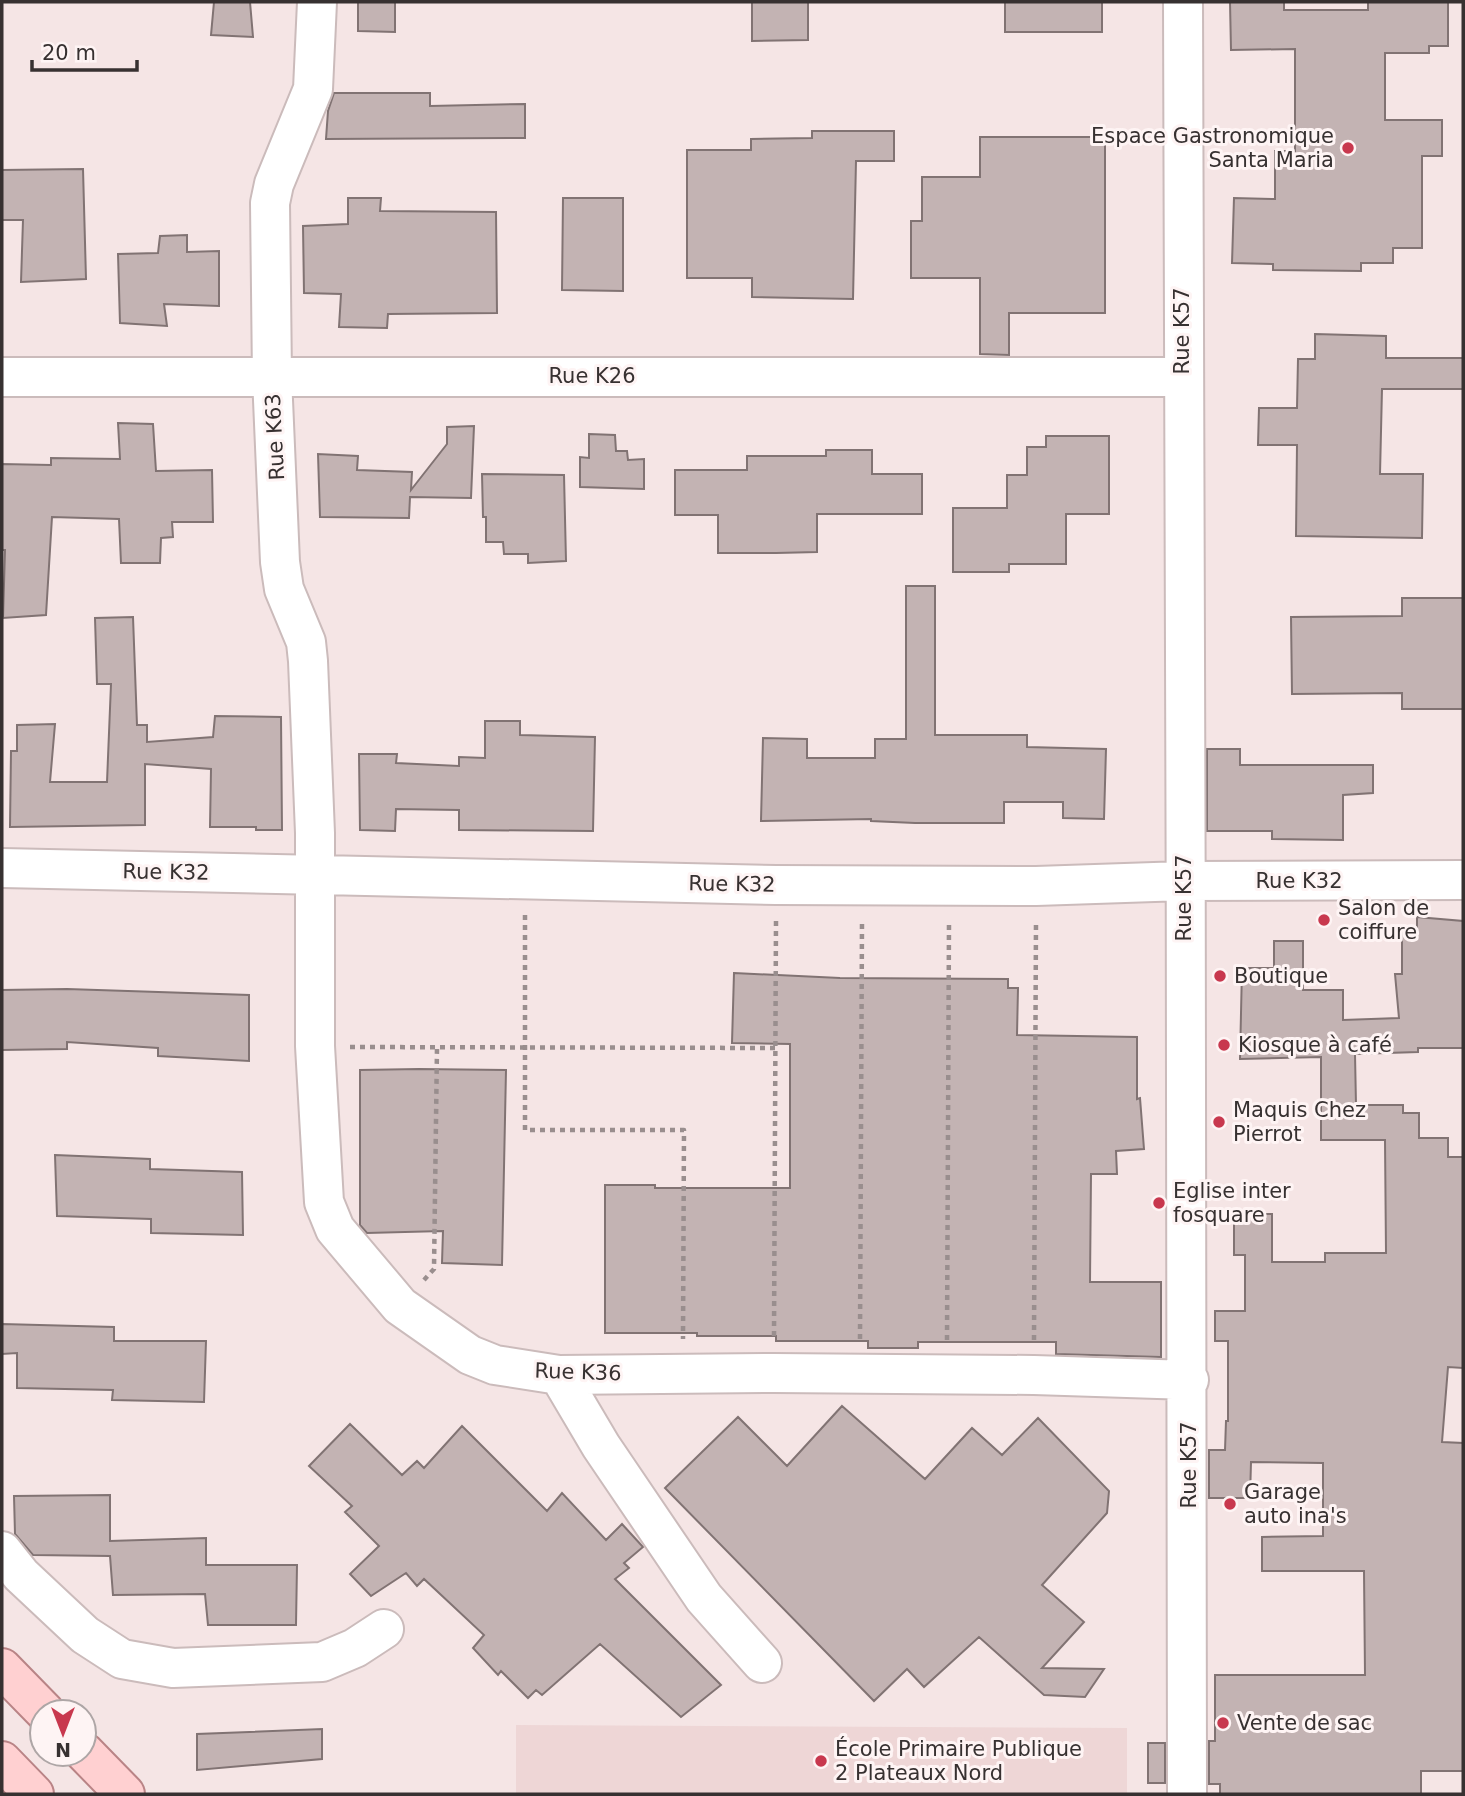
<svg xmlns="http://www.w3.org/2000/svg" width="1465" height="1796" font-family="'DejaVu Sans',sans-serif">
  <style>
    .built { fill: #eed6d6 }
    .building { fill: #c3b3b3; stroke: #817373; stroke-width: 2 }
    .lines { fill: none; stroke-linecap: round; stroke-linejoin: round }
    .minor-casing { stroke: #cbbbbb; stroke-width: 42 }
    .major-casing { stroke: #b98486; stroke-width: 42 }
    .path { stroke: #998e8e; stroke-width: 4.5; stroke-dasharray: 5 5; stroke-linecap: butt }
    .minor { stroke: #fff; stroke-width: 38 }
    .major { stroke: #ffd0d1; stroke-width: 38 }
    .poi-dot { fill: #c8384e; stroke: #fef4f4; stroke-width: 2.5 }
    .labels { text-anchor: middle; stroke-width: 6; stroke-linejoin: round; paint-order: stroke }
    .poi-label { font-size: 21px; fill: #373131; stroke: #fef4f4; text-anchor: start }
    .street-label { font-size: 21px; fill: #373131; stroke: #fef4f4 }
  </style>
  <rect width="100%" height="100%" fill="#f5e5e5"/>
  <path class="built" d="M 516,1725 L 1127,1728 L 1127,1794 L 516,1794 Z"/>
  <path class="building" d="M 214,2 L 250,2 L 253,37 L 211,35 Z
    M 358,2 L 395,2 L 395,32 L 358,31 Z
    M 752,2 L 808,2 L 808,40 L 752,41 Z
    M 1005,2 L 1102,2 L 1102,32 L 1005,32 Z
    M 1230,2 L 1284,2 L 1284,10 L 1368,10 L 1368,2 L 1448,2 L 1448,46 L 1429,46 L 1429,53 L 1385,53 L 1385,120 L 1442,120 L 1442,156 L 1422,156 L 1422,248 L 1393,248 L 1393,263 L 1361,263 L 1361,271 L 1273,270 L 1273,264 L 1232,263 L 1234,198 L 1275,199 L 1275,151 L 1295,151 L 1295,49 L 1231,50 Z
    M 334,93 L 430,93 L 430,106 L 525,104 L 525,138 L 326,139 L 328,111 Z
    M 812,131 L 894,131 L 894,161 L 856,161 L 853,299 L 752,297 L 752,278 L 687,278 L 687,150 L 751,150 L 751,139 L 812,138 Z
    M 980,137 L 1105,137 L 1105,313 L 1009,313 L 1009,355 L 980,354 L 980,278 L 911,278 L 911,221 L 922,221 L 922,177 L 980,177 Z
    M 83,169 L 86,279 L 21,282 L 23,220 L 2,220 L 2,170 Z
    M 348,198 L 381,198 L 380,211 L 496,212 L 497,313 L 388,314 L 387,328 L 339,327 L 341,294 L 304,293 L 303,226 L 348,224 Z
    M 563,198 L 623,198 L 623,291 L 562,290 Z
    M 187,235 L 187,252 L 219,251 L 219,306 L 164,304 L 167,326 L 120,323 L 118,254 L 158,253 L 160,236 Z
    M 1315,334 L 1386,336 L 1386,358 L 1463,358 L 1463,389 L 1382,389 L 1380,474 L 1423,474 L 1422,538 L 1296,536 L 1297,445 L 1258,445 L 1259,408 L 1297,408 L 1298,359 L 1315,359 Z
    M 118,423 L 153,424 L 156,471 L 212,470 L 213,522 L 172,522 L 173,537 L 161,538 L 160,563 L 121,563 L 119,519 L 52,517 L 46,615 L 3,618 L 5,550 L 2,550 L 2,464 L 51,465 L 51,458 L 120,459 Z
    M 474,426 L 471,498 L 410,497 L 409,518 L 320,517 L 318,454 L 358,456 L 357,470 L 412,472 L 411,490 L 447,444 L 447,427 Z
    M 589,434 L 615,435 L 616,451 L 627,451 L 628,460 L 644,459 L 644,489 L 580,487 L 580,457 L 589,458 Z
    M 1046,436 L 1109,436 L 1109,514 L 1066,514 L 1066,564 L 1009,564 L 1009,572 L 953,572 L 953,508 L 1007,508 L 1007,475 L 1027,475 L 1027,447 L 1046,447 Z
    M 826,450 L 872,450 L 872,474 L 922,474 L 922,514 L 817,514 L 817,552 L 776,553 L 718,553 L 718,515 L 675,515 L 675,470 L 747,470 L 747,456 L 826,456 Z
    M 482,474 L 564,475 L 566,561 L 528,563 L 528,554 L 504,554 L 503,542 L 486,542 L 486,517 L 483,517 Z
    M 906,586 L 935,586 L 935,735 L 1027,735 L 1027,747 L 1106,749 L 1104,819 L 1063,818 L 1063,802 L 1004,802 L 1004,823 L 915,823 L 871,821 L 871,819 L 761,821 L 763,738 L 807,739 L 807,758 L 875,758 L 875,739 L 906,739 Z
    M 1402,598 L 1463,598 L 1463,709 L 1402,709 L 1402,693 L 1292,694 L 1291,617 L 1402,616 Z
    M 133,617 L 137,725 L 147,725 L 147,742 L 213,737 L 215,716 L 281,717 L 282,830 L 256,830 L 256,827 L 210,827 L 211,769 L 145,764 L 145,825 L 10,827 L 11,751 L 17,751 L 17,725 L 55,724 L 50,782 L 107,782 L 111,684 L 97,684 L 95,618 Z
    M 485,721 L 520,721 L 520,735 L 595,737 L 593,831 L 459,830 L 459,810 L 396,809 L 395,831 L 360,830 L 359,754 L 397,754 L 396,763 L 459,766 L 459,757 L 485,758 Z
    M 1207,749 L 1240,749 L 1240,765 L 1373,765 L 1373,793 L 1343,795 L 1343,840 L 1272,839 L 1272,831 L 1207,831 Z
    M 1417,917 L 1463,921 L 1463,1048 L 1418,1048 L 1418,1052 L 1355,1054 L 1356,1105 L 1403,1105 L 1403,1113 L 1419,1113 L 1419,1138 L 1448,1138 L 1448,1157 L 1463,1157 L 1463,1368 L 1448,1367 L 1442,1442 L 1463,1443 L 1463,1771 L 1421,1771 L 1421,1794 L 1220,1794 L 1220,1784 L 1209,1784 L 1209,1741 L 1215,1741 L 1215,1675 L 1365,1675 L 1364,1571 L 1262,1571 L 1262,1537 L 1323,1536 L 1323,1463 L 1251,1462 L 1250,1498 L 1209,1498 L 1209,1450 L 1225,1450 L 1226,1421 L 1228,1421 L 1228,1341 L 1215,1341 L 1215,1311 L 1245,1311 L 1245,1255 L 1234,1255 L 1234,1214 L 1272,1214 L 1272,1262 L 1325,1262 L 1325,1253 L 1386,1253 L 1385,1140 L 1321,1140 L 1321,1057 L 1240,1059 L 1242,968 L 1274,968 L 1274,941 L 1303,941 L 1303,990 L 1343,990 L 1343,1020 L 1399,1018 L 1395,974 L 1402,974 L 1402,927 L 1417,927 Z
    M 734,973 L 840,978 L 1008,979 L 1008,988 L 1018,988 L 1017,1035 L 1137,1037 L 1137,1099 L 1140,1098 L 1144,1149 L 1116,1151 L 1117,1174 L 1091,1174 L 1090,1282 L 1161,1282 L 1161,1357 L 1056,1354 L 1056,1342 L 918,1342 L 918,1348 L 868,1348 L 868,1341 L 776,1341 L 776,1336 L 697,1336 L 697,1333 L 605,1333 L 605,1185 L 655,1185 L 655,1188 L 790,1188 L 790,1044 L 732,1043 Z
    M 67,989 L 249,995 L 249,1061 L 158,1056 L 158,1048 L 67,1042 L 67,1049 L 2,1050 L 2,990 Z
    M 419,1069 L 506,1070 L 502,1265 L 442,1263 L 443,1231 L 367,1233 L 360,1225 L 360,1070 Z
    M 55,1155 L 150,1159 L 150,1169 L 242,1172 L 243,1235 L 151,1233 L 151,1219 L 57,1216 Z
    M 2,1324 L 114,1327 L 114,1341 L 206,1341 L 204,1402 L 112,1400 L 113,1390 L 17,1388 L 17,1353 L 2,1354 Z
    M 842,1406 L 925,1479 L 972,1428 L 1002,1455 L 1038,1418 L 1109,1491 L 1107,1513 L 1042,1585 L 1084,1622 L 1042,1668 L 1104,1669 L 1085,1697 L 1044,1695 L 979,1637 L 924,1687 L 907,1669 L 874,1701 L 665,1488 L 738,1417 L 787,1466 Z
    M 350,1424 L 402,1475 L 417,1461 L 424,1468 L 462,1426 L 547,1511 L 562,1493 L 606,1540 L 622,1524 L 643,1547 L 624,1563 L 629,1568 L 615,1579 L 721,1685 L 681,1717 L 600,1644 L 542,1695 L 536,1690 L 528,1698 L 501,1671 L 498,1675 L 473,1648 L 484,1635 L 424,1579 L 417,1586 L 406,1573 L 371,1596 L 350,1574 L 379,1546 L 345,1512 L 352,1506 L 309,1466 Z
    M 110,1495 L 110,1541 L 206,1538 L 206,1565 L 297,1565 L 296,1625 L 208,1625 L 205,1594 L 113,1595 L 110,1556 L 33,1555 L 15,1534 L 14,1496 Z
    M 322,1729 L 322,1759 L 197,1770 L 197,1734 Z
    M 1148,1743 L 1165,1743 L 1165,1783 L 1148,1783 Z"/>
  <g class="lines">
    <g class="minor-casing">
      <path id="minor" d="M 317,2 L 313,89 L 274,184 L 270,203 L 272,377 L 280,562 L 284,589 L 306,642 L 308,661 L 315,833 L 315,1046 L 324,1202 L 335,1229 L 400,1306 L 470,1355 L 495,1365 L 559,1375 L 774,1373 L 1034,1375 L 1189,1380
        M 1183,2 C 1182,599 1190,1197 1187,1794
        M 2,377 L 1182,377
        M 2,868 L 776,885 L 1036,886 L 1184,881 L 1463,880
        M 559,1375 L 601,1446 L 704,1598 L 762,1663
        M 2,1551 L 21,1575 L 85,1635 L 122,1659 L 173,1668 L 322,1662 L 355,1648 L 384,1629"/>
    </g>
    <g class="major-casing">
      <path id="major" d="M 2,1668 L 45,1712
        M 84,1752 L 125,1794
        M 2,1761 L 34,1794"/>
    </g>
    <path class="path" d="M 525,915 L 525,1130 L 684,1130 L 683,1339
      M 350,1047 L 776,1048
      M 424,1280 L 434,1269 L 437,1047
      M 774,1336 L 776,921
      M 860,1339 L 862,921
      M 947,1340 L 949,921
      M 1034,1340 L 1036,921"/>
    <use href="#minor" class="minor"/>
    <use href="#major" class="major"/>
  </g>
  <g class="poi-dot">
    <circle cx="1348" cy="148" r="7"/>
    <circle cx="1324" cy="920" r="7"/>
    <circle cx="1220" cy="976" r="7"/>
    <circle cx="1224" cy="1045" r="7"/>
    <circle cx="1219" cy="1122" r="7"/>
    <circle cx="1159" cy="1203" r="7"/>
    <circle cx="1230" cy="1504" r="7"/>
    <circle cx="1223" cy="1723" r="7"/>
    <circle cx="821" cy="1761" r="7"/>
  </g>
  <g class="labels">
    <g class="poi-label">
      <text x="1334" y="143" text-anchor="end">Espace Gastronomique<tspan x="1334" dy="24">Santa Maria</tspan></text>
      <text x="1338" y="915">Salon de<tspan x="1338" dy="24">coiffure</tspan></text>
      <text x="1234" y="983">Boutique</text>
      <text x="1238" y="1052">Kiosque à café</text>
      <text x="1233" y="1117">Maquis Chez<tspan x="1233" dy="24">Pierrot</tspan></text>
      <text x="1173" y="1198">Eglise inter<tspan x="1173" dy="24">fosquare</tspan></text>
      <text x="1244" y="1499">Garage<tspan x="1244" dy="24">auto ina's</tspan></text>
      <text x="1237" y="1730">Vente de sac</text>
      <text x="835" y="1756">École Primaire Publique<tspan x="835" dy="24">2 Plateaux Nord</tspan></text>
    </g>
    <g class="street-label">
      <text transform="translate(1182 331) rotate(-90)" y="7">Rue K57</text>
      <text x="592" y="383">Rue K26</text>
      <text transform="translate(275 437) rotate(-93)" y="7">Rue K63</text>
      <text transform="translate(166 872) rotate(1)" y="7">Rue K32</text>
      <text x="1299" y="888">Rue K32</text>
      <text transform="translate(732 884) rotate(1)" y="7">Rue K32</text>
      <text transform="translate(1184 898) rotate(-90)" y="7">Rue K57</text>
      <text transform="translate(578 1372) rotate(2)" y="7">Rue K36</text>
      <text transform="translate(1189 1465) rotate(-90)" y="7">Rue K57</text>
    </g>
  </g>
  <rect width="1465" height="1796" fill="none" stroke="#373131" stroke-width="7"/>
  <g transform="translate(63 1733) rotate(180)"><circle r="33" fill="#fef4f4" stroke="#aea6a6" stroke-width="2"/>
  <path d="M0-5L12 26L0 18L-12 26Z" fill="#c8384e"/>
  <text y="-10" font-size="19" font-weight="bold" text-anchor="middle" fill="#373131">N</text>
  </g>
  <path d="M32 60v10h105v-10" fill="none" stroke="#373131" stroke-width="3.5"/>
  <text x="42" y="60" font-size="21" fill="#373131" stroke="#fef4f4" stroke-width="5" paint-order="stroke">20 m</text>
</svg>
